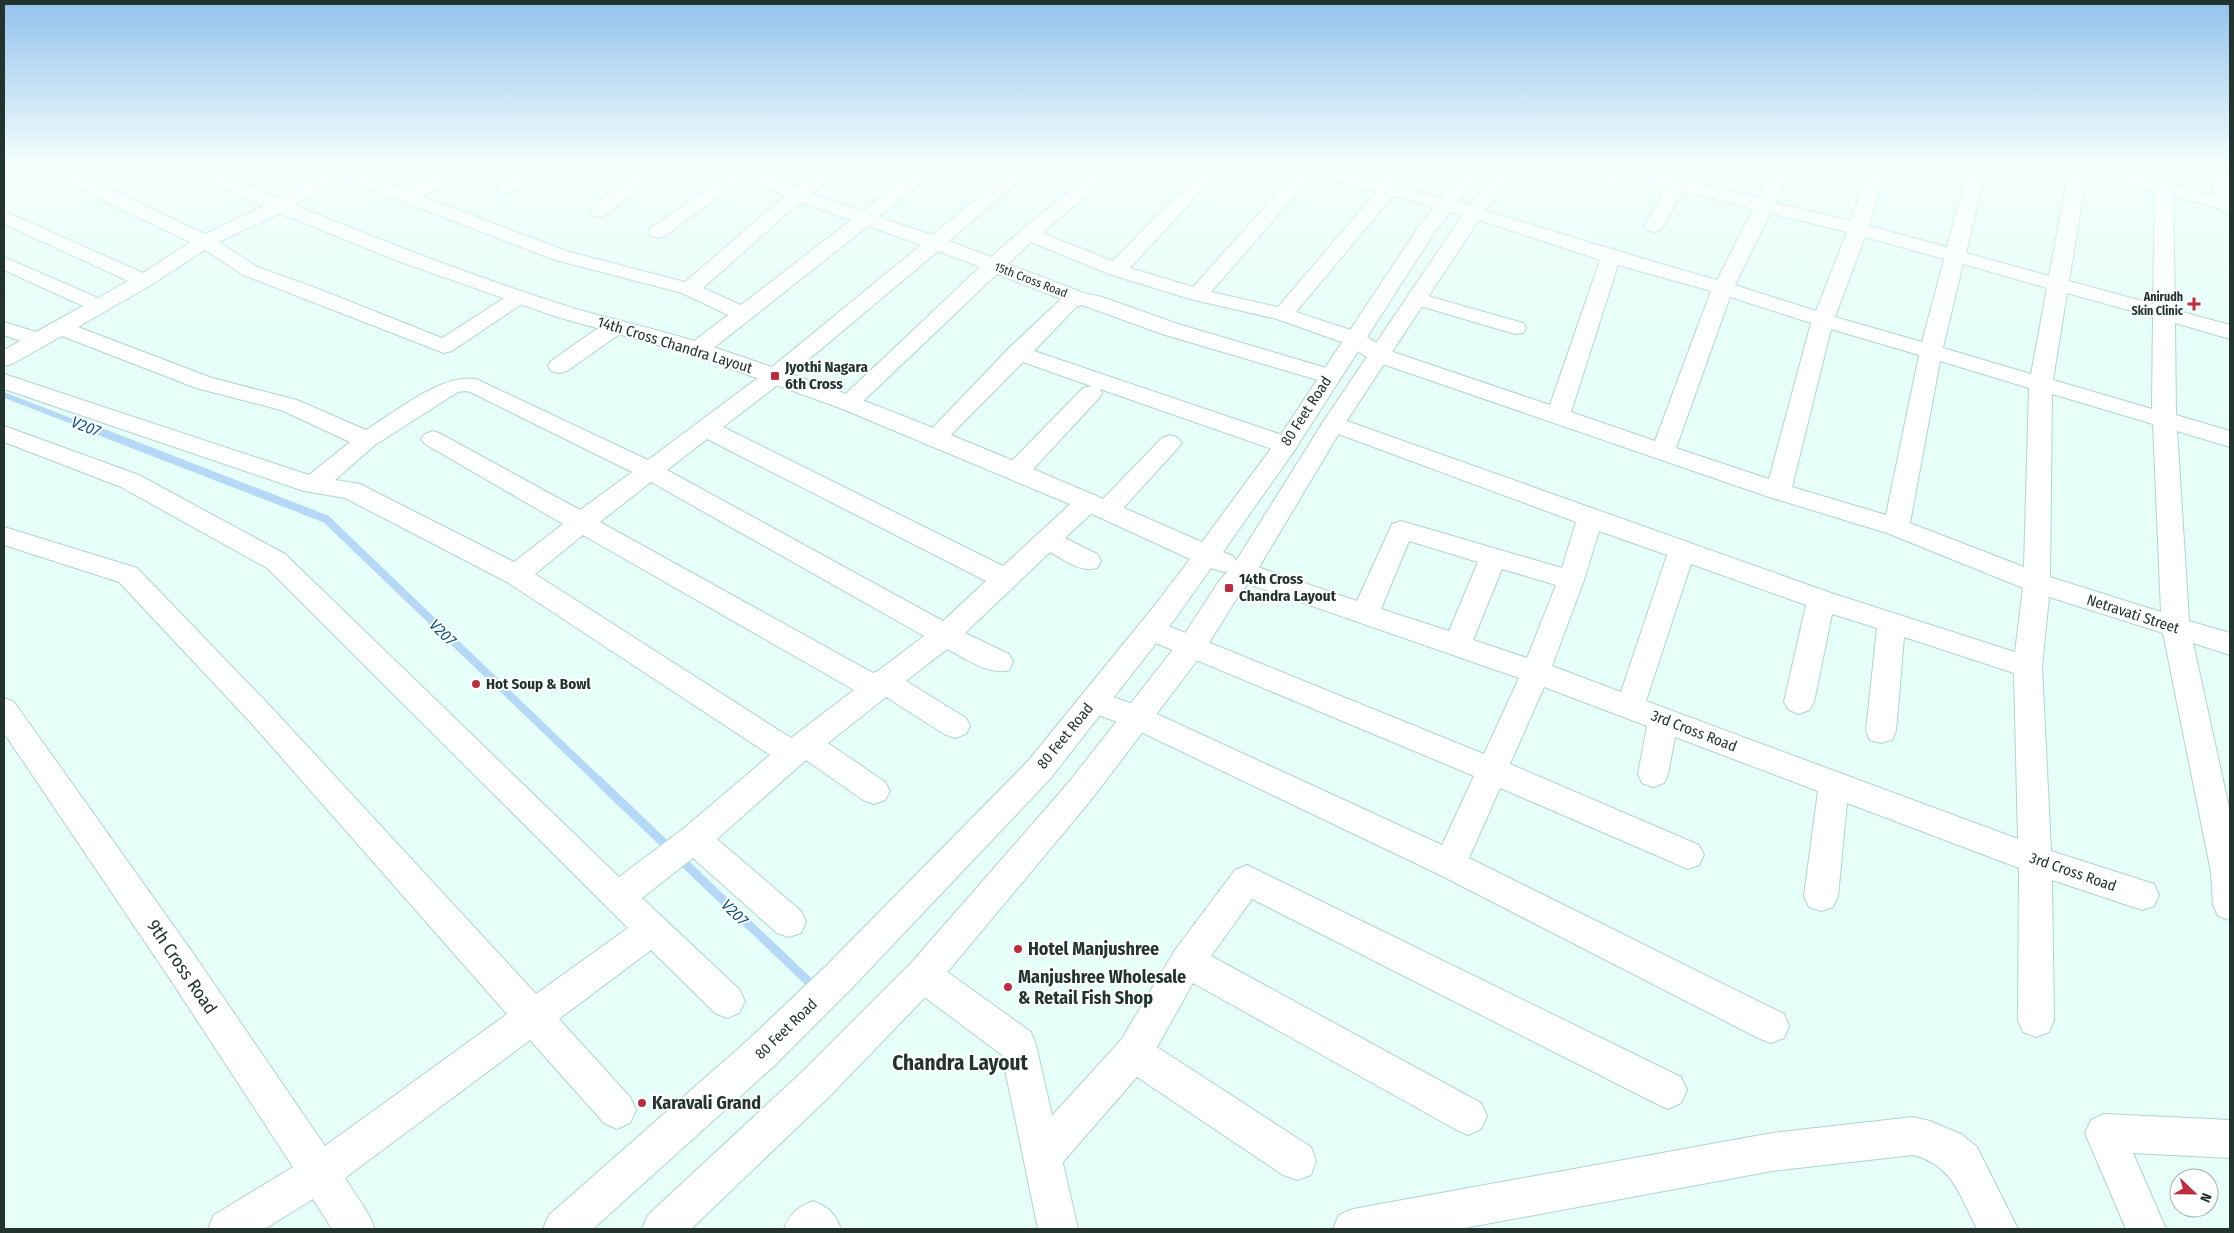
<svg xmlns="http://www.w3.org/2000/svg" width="2234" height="1233" font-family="'Fira Sans Condensed',sans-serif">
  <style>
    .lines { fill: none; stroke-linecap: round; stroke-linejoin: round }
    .stream-far2 { stroke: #b4d8f6; stroke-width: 5.5 }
    .stream-far1 { stroke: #b4d8f6; stroke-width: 8 }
    .stream { stroke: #b4d8f6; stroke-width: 9 }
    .minor-casing { stroke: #aed6cc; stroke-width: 2 }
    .tertiary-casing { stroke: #aed6cc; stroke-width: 2 }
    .secondary-casing { stroke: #aed6cc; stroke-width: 2 }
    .minor { fill: #fff; fill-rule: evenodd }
    .tertiary { fill: #fff; fill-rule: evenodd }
    .secondary { fill: #fff; fill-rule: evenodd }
    .poi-dot { fill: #bd2c3f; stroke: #fff; stroke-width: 2 }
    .labels { text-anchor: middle; stroke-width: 4; stroke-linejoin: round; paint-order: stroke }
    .far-street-label { font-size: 12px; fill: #233430; stroke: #fff }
    .far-poi-label { font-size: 12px; font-weight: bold; fill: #233430; stroke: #fff; text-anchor: end }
    .street-label { font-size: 15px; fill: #233430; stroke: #fff }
    .poi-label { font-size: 15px; font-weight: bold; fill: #233430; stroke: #fff; text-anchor: start }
    .water-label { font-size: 16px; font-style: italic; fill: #0a5581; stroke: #fff }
    .near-poi-label { font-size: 18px; font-weight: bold; fill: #233430; stroke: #fff; text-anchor: start }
    .near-street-label { font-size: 18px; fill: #233430; stroke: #fff }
    .near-quarter-label { font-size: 21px; font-weight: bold; fill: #233430; stroke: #fff }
  </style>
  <rect width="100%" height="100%" fill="#e6fff9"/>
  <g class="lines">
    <path class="stream-far2" d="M 4,395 L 105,434"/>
    <path class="stream-far1" d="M 101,432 L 326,519 L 600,782"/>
    <path class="stream" d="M 598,780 L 671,850
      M 679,858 L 810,983"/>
    <g class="minor-casing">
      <path id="minor" d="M 34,165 L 58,165 L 205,234 L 272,202 L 326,172 L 318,169 L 315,165 L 341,165 L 407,190 L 449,165 L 471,165 L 468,169 L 424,197 L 566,251 L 685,282 L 785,196 L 747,176 L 665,236 L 658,238 L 651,236 L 648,232 L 651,228 L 734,169 L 731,165 L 760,165 L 758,167 L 796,187 L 828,165 L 849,165 L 811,194 L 863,211 L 922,165 L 943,165 L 879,217 L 932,235 L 1018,165 L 1038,165 L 949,241 L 991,257 L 1021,230 L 1102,165 L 1123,165 L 1042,233 L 1113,261 L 1206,165 L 1225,165 L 1130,268 L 1193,287 L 1297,171 L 1289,169 L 1286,165 L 1317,165 L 1380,182 L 1394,165 L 1413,165 L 1396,186 C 1504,214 1609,250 1717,280 L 1753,209 L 1683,191 L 1661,230 L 1654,232 L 1647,230 L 1644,226 L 1666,187 L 1623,176 L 1616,187 L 1609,189 L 1602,187 L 1600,183 L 1612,165 L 1626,165 L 1758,198 L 1775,165 L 1793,165 L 1775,203 L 1851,221 L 1869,165 L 1887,165 L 1869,226 L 1947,247 L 1969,165 L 1987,165 L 1966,253 L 2049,276 L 2070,165 L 2088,165 L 2069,281 L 2153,304 L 2155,189 L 2157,185 L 2164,183 L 2171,185 L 2173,189 L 2175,310 L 2230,325 L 2230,339 L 2175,323 L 2176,415 L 2230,431 L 2230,447 L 2177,431 L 2189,621 L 2230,633 L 2230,655 L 2193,643 L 2230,812 L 2230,920 L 2218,916 L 2213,905 L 2211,872 L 2163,633 L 2049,597 L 2042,667 L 2051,851 L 2154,884 L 2159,895 L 2154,906 L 2142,910 L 2052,880 L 2054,1020 L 2049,1032 L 2036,1037 L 2023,1032 L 2018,1020 L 2019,868 L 1847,803 L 1838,896 L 1833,907 L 1821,911 L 1809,907 L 1804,896 L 1818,791 L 1675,737 L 1668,774 L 1664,783 L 1653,787 L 1642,783 L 1638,774 L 1647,726 L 1544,687 L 1510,764 L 1699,845 L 1704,855 L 1699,865 L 1688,869 L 1500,788 L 1469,858 L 1784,1014 L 1789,1026 L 1784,1038 L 1771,1043 L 1758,1038 L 1438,874 L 1126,725 L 1084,710 L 1079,702 L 1084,694 L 1094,690 L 1146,709 L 1442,845 L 1474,776 L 1141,637 L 1137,630 L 1141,623 L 1151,620 L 1161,623 L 1484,754 L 1519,678 L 1234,579 L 1230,572 L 1234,565 L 1243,562 L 1357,601 L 1392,524 L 1401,521 L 1562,568 L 1576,522 L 1325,429 L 1321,424 L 1325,419 L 1333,416 L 1831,593 L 2015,652 L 2023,588 L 1887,533 L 1769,497 L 1371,360 L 1347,344 L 1277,319 L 1190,299 L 1109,274 L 1031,242 L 1008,264 L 1084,293 L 1102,297 L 1178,324 L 1337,371 L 1340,376 L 1337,381 L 1329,383 L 1321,381 L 1162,334 L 1082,305 L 1076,307 L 1034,351 L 1294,439 L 1298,445 L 1294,451 L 1286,453 L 1278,451 L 1100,389 L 1102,393 L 1099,398 L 1025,478 L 1016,480 L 1007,478 L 1004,472 L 1007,466 L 1083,388 L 1091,386 L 1023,362 L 942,444 L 934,447 L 926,444 L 922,439 L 1009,348 L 1061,299 L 997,274 L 856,408 L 848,410 L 840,408 L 836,403 L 980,267 L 938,251 L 783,381 L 723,427 L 1003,566 L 1079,496 L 1088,493 L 1097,496 L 1100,502 L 1162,438 L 1170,435 L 1178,438 L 1182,443 L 1178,448 L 1116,516 L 1107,519 L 1098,516 L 1095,510 L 1065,538 L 1097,554 L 1101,561 L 1097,568 C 1080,573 1065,560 1050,552 L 965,633 L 1009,654 L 1013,662 L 1009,670 C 989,676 965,658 947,649 L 906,681 L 966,718 L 970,726 L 966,734 L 955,738 L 944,734 L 886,697 L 828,743 L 885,782 L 890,791 L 885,800 L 874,804 L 863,800 L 806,760 L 717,839 L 801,911 L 806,922 L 801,933 L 789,937 L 777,933 L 693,858 L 642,898 L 739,989 L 745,1001 L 739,1013 L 727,1018 L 715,1013 L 651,950 L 559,1019 L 630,1097 L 636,1110 L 630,1123 L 617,1129 L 604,1123 L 530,1040 L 345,1178 L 369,1215 L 375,1229 L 332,1229 L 313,1199 L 265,1229 L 208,1229 L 214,1215 L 293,1167 L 170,979 L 4,733 L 4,698 L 14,702 L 195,956 L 325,1146 L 507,1014 L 252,724 L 119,582 L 4,545 L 4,527 L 137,568 L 272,708 L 536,994 L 628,928 L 267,568 L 121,487 L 4,442 L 4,426 L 139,475 L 285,554 L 619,877 L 683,829 L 770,755 L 507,582 L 345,498 L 304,491 L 4,389 L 4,374 L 309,475 L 350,442 L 281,410 L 196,388 L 62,336 L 12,364 L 4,366 L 4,350 L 20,341 L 4,335 L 4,322 L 36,332 L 83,306 L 4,270 L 4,257 L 98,298 L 128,281 L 4,224 L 4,211 L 143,273 L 190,242 L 37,169 ZM 1313,175 L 1376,192 L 1278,307 L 1211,292 ZM 342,178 L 552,259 L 682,293 L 728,315 L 690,344 L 687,349 L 690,354 L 698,356 L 706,354 L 868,226 L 921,245 L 767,371 L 648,460 L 476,379 C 442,373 395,412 366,430 L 297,400 L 212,378 L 78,327 L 151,285 L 205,250 L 243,275 L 444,353 L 452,351 L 526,301 L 529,297 L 526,293 L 519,291 L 512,293 L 442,338 L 316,288 L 257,267 L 219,242 L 286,210 ZM 1393,196 L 1467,216 L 1600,260 L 1550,405 L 1387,350 L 1363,334 L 1296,312 ZM 800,202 L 851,220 L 741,305 L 703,288 ZM 1770,213 L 1847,232 L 1816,311 L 1735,285 ZM 1865,237 L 1944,259 L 1922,342 L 1835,317 ZM 1963,264 L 2047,288 L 2031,374 L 1943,348 ZM 1618,265 L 1711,291 L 1655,441 L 1571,412 ZM 2067,293 L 2153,317 L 2152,409 L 2053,380 ZM 1730,297 L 1811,323 L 1769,479 L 1676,448 ZM 1831,329 L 1919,355 L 1886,515 L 1792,487 ZM 1940,361 L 2029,388 L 2024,567 L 1910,523 ZM 465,391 L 470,392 L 632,472 L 580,510 L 441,434 L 433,431 L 425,434 L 421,439 L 425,444 L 563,524 L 514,562 L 360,484 L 335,480 L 375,445 L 458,392 ZM 2052,394 L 2153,424 L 2161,612 L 2050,577 ZM 707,439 L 986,581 L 943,621 L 667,470 ZM 651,482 L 924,636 L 878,671 L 873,673 L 600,522 ZM 1599,531 L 1667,555 L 1621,692 L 1552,666 L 1584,580 ZM 583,535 L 854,690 L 791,738 L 535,574 ZM 1409,541 L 1478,562 L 1449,631 L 1381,609 ZM 1691,564 L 1806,605 L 1784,702 L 1789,710 L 1799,714 L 1809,710 L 1814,702 L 1832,614 L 1877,628 L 1866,731 L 1870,740 L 1881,743 L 1892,740 L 1896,731 L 1904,637 L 2014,673 L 2018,839 L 1646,701 ZM 1502,569 L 1556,585 L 1527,658 L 1473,640 Z
        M 528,165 L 550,165 L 514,191 L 507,193 L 500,191 L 498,187 L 500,183 Z
        M 647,165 L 669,165 L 606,215 L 599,217 L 592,215 L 589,211 L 592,207 L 631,175 Z
        M 2126,165 L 2144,165 L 2143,181 L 2141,185 L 2134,187 L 2127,185 L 2125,181 Z
        M 2213,165 L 2230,165 L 2229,207 L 2222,209 L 2215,207 L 2212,203 Z
        M 1417,293 L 1523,323 L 1526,328 L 1523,333 L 1515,334 L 1410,303 L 1406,299 L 1410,295 Z
        M 616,320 L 624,321 L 627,326 L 624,331 L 567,371 L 559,373 L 551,371 L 548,366 L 551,361 L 608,321 Z
        M 1247,865 L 1681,1077 L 1687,1090 L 1681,1103 L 1668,1109 L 1655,1103 L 1252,899 L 1211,956 L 1481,1103 L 1487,1116 L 1481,1129 L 1468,1135 L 1455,1129 L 1193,983 L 1157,1047 L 1311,1147 L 1316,1161 L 1311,1175 L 1297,1180 L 1283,1175 L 1137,1077 L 1056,1170 L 1042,1175 L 1028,1170 L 1023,1156 L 1028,1142 L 1121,1040 L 1175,950 L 1235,870 Z
        M 2104,1114 L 2230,1120 L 2230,1158 L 2133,1153 L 2166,1229 L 2126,1229 L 2085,1133 L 2091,1120 Z
        M 1913,1117 L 1930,1121 L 1961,1134 L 1977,1147 L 2018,1229 L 1977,1229 C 1960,1196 1953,1165 1913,1155 L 1772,1171 L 1459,1229 L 1333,1229 L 1339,1215 L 1353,1209 L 1772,1133 Z
        M 813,1201 C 828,1207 835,1213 841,1229 L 784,1229 C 790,1213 797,1208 813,1201 Z"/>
    </g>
    <g class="tertiary-casing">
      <path id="tertiary" d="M 923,959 L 935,963 L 1031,1032 L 1036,1045 L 1078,1229 L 1038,1229 L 1002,1055 L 911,987 L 906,975 L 911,963 Z"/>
    </g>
    <g class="secondary-casing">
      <path id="secondary" d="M 176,165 L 201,165 C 323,218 446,268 573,308 C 617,321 663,330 707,345 C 876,400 1040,471 1202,542 L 1278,439 L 1419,226 L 1467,165 L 1486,165 L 1434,233 L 1294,451 L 1223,552 L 1233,556 L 1236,561 L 1325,419 L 1467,208 L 1502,165 L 1521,165 L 1482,215 L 1344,425 L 1252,579 L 1239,595 L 1202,654 L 1091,800 L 935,987 L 829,1097 L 691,1229 L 642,1229 L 648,1215 L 803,1071 L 911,963 L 1069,782 L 1182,638 L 1219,581 L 1228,571 L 1224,572 L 1211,568 L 1175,619 L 1050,779 L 852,988 L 774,1066 L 593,1229 L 543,1229 L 549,1215 L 748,1040 L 828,964 L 1028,761 L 1155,605 L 1190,559 L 1079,508 L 840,408 L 690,354 L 557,317 L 398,261 L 272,210 L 179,169 Z
        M 2067,165 L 2098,165 L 2229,199 L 2230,214 L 2215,207 L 2070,169 Z"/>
    </g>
    <use href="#minor" class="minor"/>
    <use href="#tertiary" class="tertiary"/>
    <use href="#secondary" class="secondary"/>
  </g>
  <linearGradient id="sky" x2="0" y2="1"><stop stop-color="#93c2ee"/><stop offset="0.49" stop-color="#f4fffc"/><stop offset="1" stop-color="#f4fffc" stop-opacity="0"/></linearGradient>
  <rect width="2234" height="338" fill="url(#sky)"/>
  <g class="poi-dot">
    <path d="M2191.5 296.5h5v5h5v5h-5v5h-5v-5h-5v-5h5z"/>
    <rect x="770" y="371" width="10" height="10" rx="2.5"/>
    <rect x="1224" y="583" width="10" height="10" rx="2.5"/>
    <circle cx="476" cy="684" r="5"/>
    <circle cx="1018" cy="949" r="5"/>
    <circle cx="1008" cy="987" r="5"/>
    <circle cx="642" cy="1103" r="5"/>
  </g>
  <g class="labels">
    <g class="far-street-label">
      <text transform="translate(1031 280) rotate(21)" y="4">15th Cross Road</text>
    </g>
    <g class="far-poi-label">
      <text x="2183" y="301">Anirudh<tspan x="2183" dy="14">Skin Clinic</tspan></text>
    </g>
    <g class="street-label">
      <text transform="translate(675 345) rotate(17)" y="5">14th Cross Chandra Layout</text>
      <text transform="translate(1306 411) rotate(-57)" y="5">80 Feet Road</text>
      <text transform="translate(2133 614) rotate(18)" y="5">Netravati Street</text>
      <text transform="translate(1694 731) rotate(21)" y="5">3rd Cross Road</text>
      <text transform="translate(1065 736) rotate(-51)" y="5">80 Feet Road</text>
      <text transform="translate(2073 872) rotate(19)" y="5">3rd Cross Road</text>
      <text transform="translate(786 1029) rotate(-44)" y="5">80 Feet Road</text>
    </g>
    <g class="poi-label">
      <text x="785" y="372">Jyothi Nagara<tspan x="785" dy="17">6th Cross</tspan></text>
      <text x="1239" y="584">14th Cross<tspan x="1239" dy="17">Chandra Layout</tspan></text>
      <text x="486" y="689">Hot Soup &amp; Bowl</text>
    </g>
    <g class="water-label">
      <text transform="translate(86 426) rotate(21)" y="6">V207</text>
      <text transform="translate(443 632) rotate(44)" y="6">V207</text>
      <text transform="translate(735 912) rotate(44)" y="6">V207</text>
    </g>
    <g class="near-poi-label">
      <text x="1028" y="955">Hotel Manjushree</text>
      <text x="1018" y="983">Manjushree Wholesale<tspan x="1018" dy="21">&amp; Retail Fish Shop</tspan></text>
      <text x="652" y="1109">Karavali Grand</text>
    </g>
    <g class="near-street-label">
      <text transform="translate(182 967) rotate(56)" y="6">9th Cross Road</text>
    </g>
    <g class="near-quarter-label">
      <text x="960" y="1070">Chandra Layout</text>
    </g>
  </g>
  <rect width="2234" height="1233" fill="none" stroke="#233430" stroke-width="10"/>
  <g transform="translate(2194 1193) rotate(112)"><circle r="24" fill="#ffffff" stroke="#a7aeac"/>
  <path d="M0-4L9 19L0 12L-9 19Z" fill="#bd2c3f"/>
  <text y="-8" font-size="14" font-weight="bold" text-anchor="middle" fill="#233430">N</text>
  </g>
</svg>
